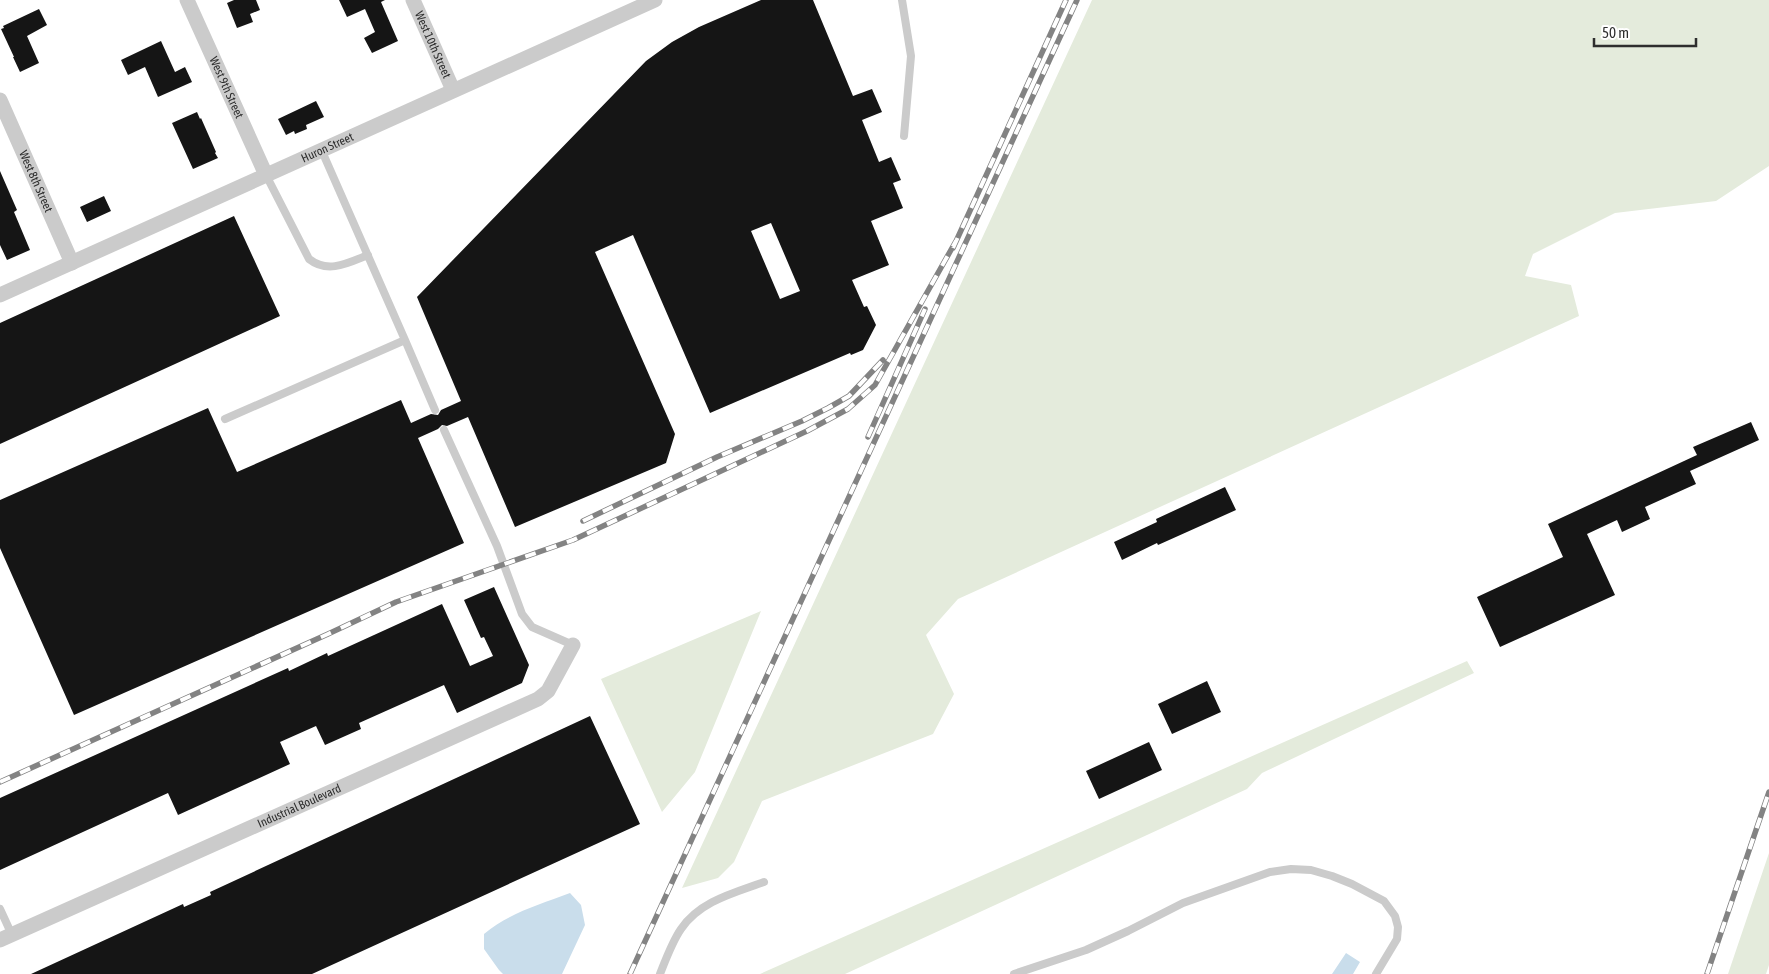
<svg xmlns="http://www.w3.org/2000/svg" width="1769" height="974" font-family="'Asap Condensed',sans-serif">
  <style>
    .green { fill: #e4ebdc }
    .water { fill: #c9ddeb }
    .building { fill: #151515; fill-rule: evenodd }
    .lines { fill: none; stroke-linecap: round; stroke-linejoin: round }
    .lane { stroke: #cbcbcb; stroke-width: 8 }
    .street { stroke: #cbcbcb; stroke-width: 15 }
    .rail-casing { stroke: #838383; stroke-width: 5.5 }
    .rail { stroke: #fff; stroke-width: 4; stroke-dasharray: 11; stroke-linecap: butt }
    .labels { text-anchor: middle; stroke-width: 5; stroke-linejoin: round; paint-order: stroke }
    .street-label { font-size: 12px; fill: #2e2e2e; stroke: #fff }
  </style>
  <rect width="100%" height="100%" fill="#fff"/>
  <path class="green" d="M 1092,0 L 1769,0 L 1769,166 L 1716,201 L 1615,213 L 1533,254 L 1525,276 L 1571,285 L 1579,316 L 958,599 L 926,635 L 954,694 L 933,734 L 762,801 L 734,862 L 718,878 L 682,888 Z
    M 761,611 L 695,772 L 662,812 L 601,679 Z
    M 1467,661 L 1474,673 L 1262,773 L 1247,789 L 845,974 L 760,974 Z
    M 1769,853 L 1769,965 L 1766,974 L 1728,974 Z"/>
  <path class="water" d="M 570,893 L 581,905 L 585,925 L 562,974 L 503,974 L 499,970 L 484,949 L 484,934 C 511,912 539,905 570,893 Z
    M 1346,953 L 1360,962 L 1353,974 L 1332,974 Z"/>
  <path class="building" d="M 234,0 L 256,0 L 260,10 L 250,14 L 253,22 L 237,28 L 227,3 Z
    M 339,0 L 385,0 L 381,2 L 398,41 L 372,53 L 364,38 L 375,32 L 365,9 L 347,17 Z
    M 761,0 L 813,0 L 853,96 L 872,89 L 882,112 L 862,120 L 879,162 L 891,157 L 901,180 L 893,183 L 903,208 L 871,221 L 889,265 L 852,280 L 864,307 L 867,306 L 876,325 L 863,350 L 851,355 L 850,353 L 710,413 L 633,235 L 595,252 L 675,434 L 666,463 L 515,527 L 468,417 L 447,426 L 442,425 L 438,429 L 418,438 L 464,543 L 74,715 L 0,548 L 0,500 L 208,408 L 237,472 L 401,400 L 411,423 L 431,414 L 438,415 L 441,410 L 461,401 L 417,297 L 646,61 L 672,42 L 699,27 ZM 771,223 L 800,291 L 780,299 L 751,231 Z
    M 39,9 L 47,25 L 27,36 L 39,63 L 20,72 L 13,57 L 14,57 L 1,29 L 4,28 L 3,26 Z
    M 161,41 L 175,72 L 185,67 L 192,82 L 158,97 L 145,67 L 128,75 L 121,60 Z
    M 316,101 L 324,117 L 306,125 L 307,129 L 295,134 L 294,131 L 286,135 L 278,119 Z
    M 197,112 L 200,119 L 201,118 L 216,152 L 215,153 L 218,158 L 193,169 L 172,123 Z
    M 0,171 L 17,210 L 14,212 L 30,250 L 7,260 L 0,245 Z
    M 104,196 L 111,211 L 87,222 L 80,207 Z
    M 234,216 L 280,316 L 0,444 L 0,323 Z
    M 1751,422 L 1759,440 L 1690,471 L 1696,484 L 1645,507 L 1650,519 L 1622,532 L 1617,520 L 1587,534 L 1615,595 L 1500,647 L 1477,597 L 1563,557 L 1548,524 L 1697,455 L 1693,447 Z
    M 1225,487 L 1236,510 L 1158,545 L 1157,543 L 1122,560 L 1114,542 L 1157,522 L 1156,519 Z
    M 494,587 L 529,665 L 522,683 L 457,713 L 444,685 L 359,723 L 361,729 L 325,745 L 316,726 L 280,742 L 290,764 L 178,815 L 168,793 L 0,870 L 0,798 L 288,668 L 289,671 L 327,653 L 328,656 L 442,604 L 470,666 L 493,656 L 484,637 L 481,638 L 464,600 Z
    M 1207,681 L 1221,712 L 1172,734 L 1158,704 Z
    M 590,716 L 640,824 L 312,974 L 31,974 L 183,904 L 184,907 L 211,895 L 210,892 Z
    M 1149,742 L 1162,770 L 1099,799 L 1086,771 Z"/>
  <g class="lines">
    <path class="lane" d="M 902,0 L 911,56 L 904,136
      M 266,175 L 309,259 C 328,274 348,263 368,255
      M 405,340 L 435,410
      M 225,419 L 405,340 L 321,149
      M 444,430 L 497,546 L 522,614 L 532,627 L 573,645
      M 0,909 L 12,935
      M 660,974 C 666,959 672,942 681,929 C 700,901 734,893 764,882
      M 1014,974 L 1086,950 L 1128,931 L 1183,903 L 1270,872 L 1291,869 L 1311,870 L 1332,876 L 1352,884 L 1384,901 L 1395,916 L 1398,927 L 1397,939 L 1376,974"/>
    <g class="street">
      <path id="s1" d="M 187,0 L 266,175"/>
      <path id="s2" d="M 413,0 L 453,90"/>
      <path id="s3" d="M 0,100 L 72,263"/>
      <path id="s4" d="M 0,295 L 655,0"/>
      <path id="s5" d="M 0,940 L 538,699 L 548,691 L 573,645"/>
    </g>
    <g class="rail-casing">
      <path id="rail" d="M 953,248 L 1066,0
        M 868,437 L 925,309
        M 583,521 L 717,457 L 802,421 L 828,408 L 849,396 L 883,360
        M 0,782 L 328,634 L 396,602 L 573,540 L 807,431 L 848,409 L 875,385 L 956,241
        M 630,974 L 1077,0
        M 1707,974 L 1769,792"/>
    </g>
    <use href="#rail" class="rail"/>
  </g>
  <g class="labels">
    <g class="street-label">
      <text dy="4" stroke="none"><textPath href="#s2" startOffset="49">West 10th Street</textPath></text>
      <text dy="4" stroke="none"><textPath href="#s1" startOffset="96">West 9th Street</textPath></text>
      <text dy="4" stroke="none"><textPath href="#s4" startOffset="359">Huron Street</textPath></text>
      <text dy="4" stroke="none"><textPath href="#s3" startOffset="89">West 8th Street</textPath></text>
      <text dy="4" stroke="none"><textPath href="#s5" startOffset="328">Industrial Boulevard</textPath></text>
    </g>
  </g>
  <path d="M1594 38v8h102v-8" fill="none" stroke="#2e2e2e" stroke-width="2.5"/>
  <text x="1602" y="38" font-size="15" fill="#2e2e2e" stroke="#ffffff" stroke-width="4" paint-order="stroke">50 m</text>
</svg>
